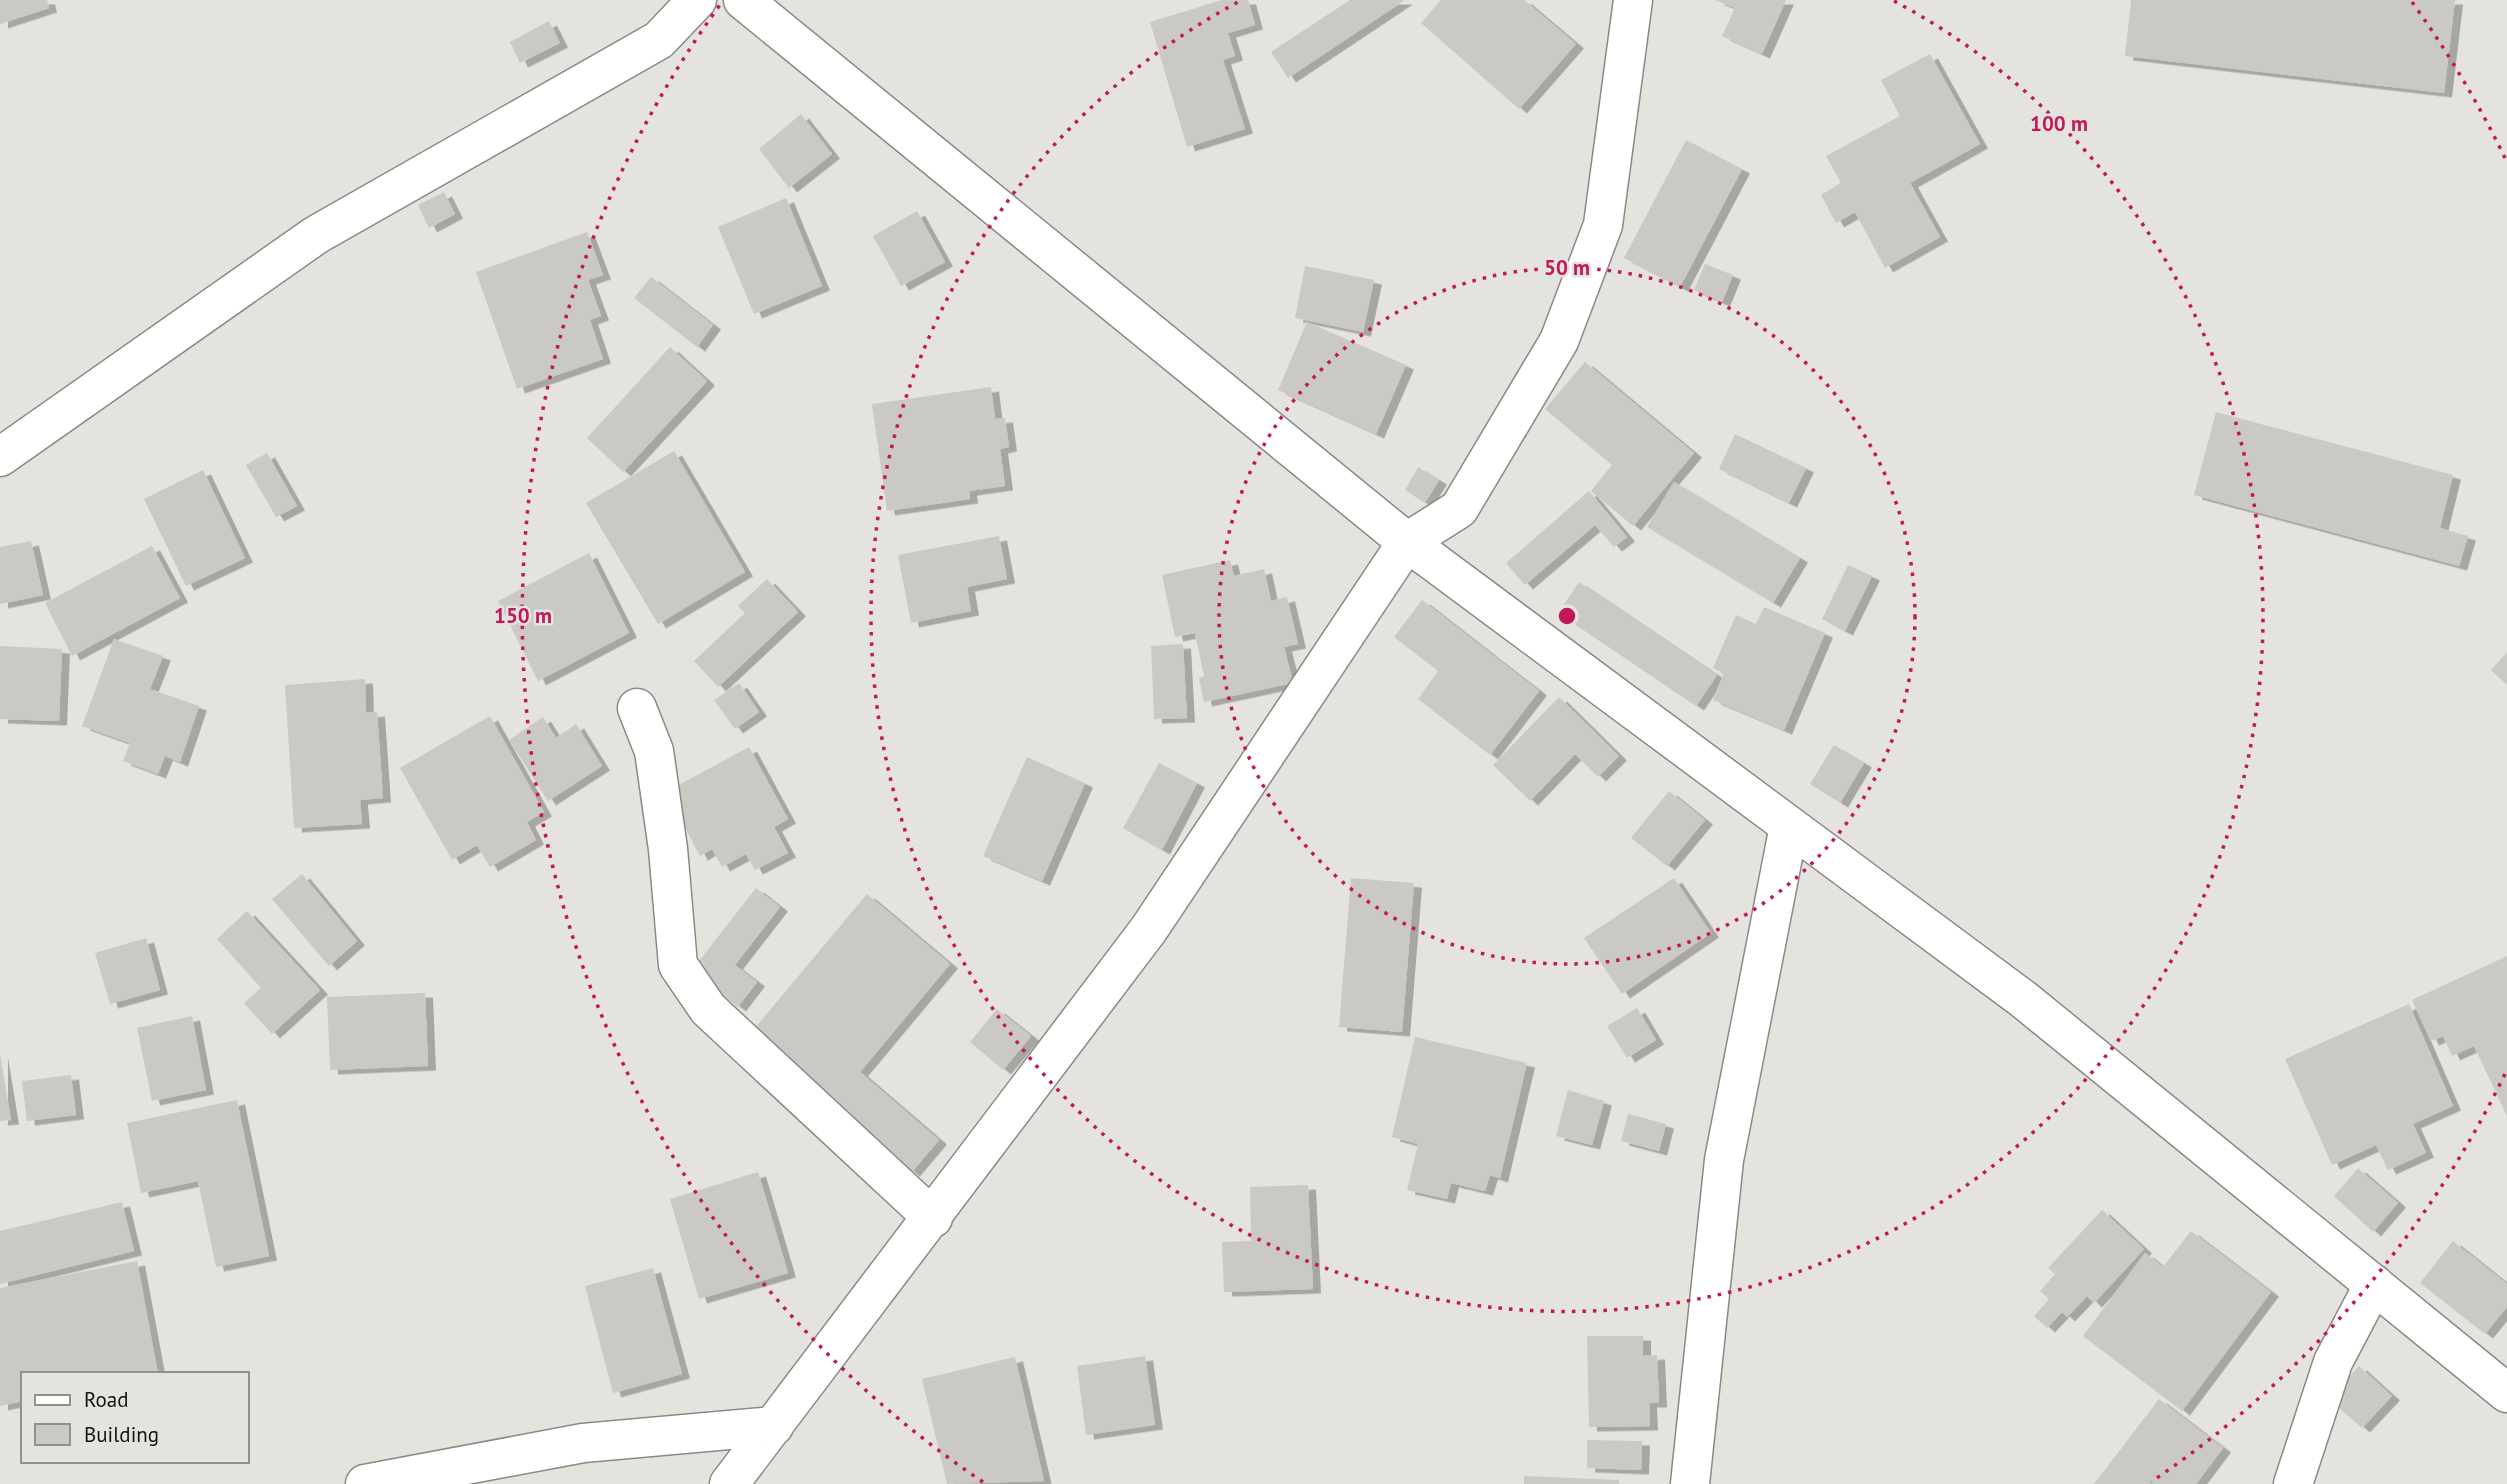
<svg xmlns="http://www.w3.org/2000/svg" width="2507" height="1484" font-family="'PT Sans',sans-serif">
  <style>
    .building { fill: #cbc9c4; filter: url(#shadow) }
    .lines { fill: none; stroke-linecap: round; stroke-linejoin: round }
    .minor-casing { stroke: #8b8984; stroke-width: 41 }
    .tertiary-casing { stroke: #8b8984; stroke-width: 41 }
    .minor { stroke: #fff; stroke-width: 38 }
    .tertiary { stroke: #fff; stroke-width: 38 }
    .ring { fill: none; stroke: #c2185b; stroke-width: 3.5; stroke-dasharray: 3.5 7 }
    .centre { fill: #c2185b; stroke: #e5e3dd; stroke-width: 3.5 }
    .ring-label { font-size: 21px; text-anchor: middle; font-weight: bold; fill: #c2185b; stroke: #e5e3dd; stroke-width: 5; stroke-linejoin: round; paint-order: stroke }
  </style>
  <defs>
    <filter id="shadow"><feDropShadow dx="8" dy="4.5" stdDeviation="0" flood-color="#0004"/></filter>
  </defs>
  <rect width="100%" height="100%" fill="#e5e3dd"/>
  <path class="building" d="M 0,0 L 47,0 L 49,8 L 0,24 Z
    M 1222,0 L 1248,0 L 1255,25 L 1228,33 L 1235,56 L 1223,60 L 1245,129 L 1187,147 L 1150,22 Z
    M 1350,0 L 1405,0 L 1288,78 L 1271,52 Z
    M 1441,0 L 1524,0 L 1576,44 L 1519,109 L 1421,23 Z
    M 1715,0 L 1786,0 L 1762,54 L 1722,36 L 1735,8 Z
    M 2131,0 L 2455,0 L 2444,93 L 2125,56 Z
    M 549,21 L 560,43 L 520,63 L 510,42 Z
    M 1930,54 L 1980,144 L 1910,183 L 1940,237 L 1885,268 L 1855,212 L 1836,223 L 1821,195 L 1841,183 L 1826,156 L 1900,116 L 1881,80 Z
    M 801,114 L 832,154 L 789,188 L 759,149 Z
    M 1686,140 L 1742,169 L 1680,287 L 1624,258 Z
    M 444,192 L 455,214 L 429,228 L 418,205 Z
    M 786,198 L 822,286 L 754,314 L 718,227 Z
    M 917,211 L 945,262 L 901,286 L 873,236 Z
    M 587,232 L 603,275 L 588,280 L 601,316 L 590,320 L 603,359 L 517,389 L 476,272 Z
    M 1705,264 L 1733,275 L 1722,302 L 1694,290 Z
    M 1305,266 L 1374,280 L 1363,332 L 1295,318 Z
    M 651,277 L 713,325 L 697,347 L 634,298 Z
    M 1307,322 L 1406,365 L 1376,434 L 1278,390 Z
    M 670,347 L 707,381 L 623,472 L 587,438 Z
    M 1585,362 L 1694,453 L 1633,526 L 1591,491 L 1612,465 L 1545,409 Z
    M 991,387 L 995,419 L 1005,418 L 1009,447 L 1000,449 L 1005,486 L 969,491 L 970,499 L 887,511 L 872,404 Z
    M 2216,412 L 2453,475 L 2440,528 L 2468,536 L 2459,566 L 2194,495 Z
    M 1735,434 L 1806,468 L 1789,503 L 1719,469 Z
    M 674,451 L 745,572 L 658,624 L 586,503 Z
    M 267,453 L 297,506 L 276,517 L 246,465 Z
    M 1418,467 L 1439,480 L 1425,503 L 1405,490 Z
    M 203,470 L 245,558 L 186,586 L 144,499 Z
    M 1674,482 L 1800,558 L 1773,603 L 1647,527 Z
    M 1589,491 L 1627,537 L 1614,547 L 1595,525 L 1525,585 L 1506,563 Z
    M 999,536 L 1007,579 L 967,587 L 971,611 L 911,623 L 898,555 Z
    M 31,541 L 43,595 L 0,604 L 0,547 Z
    M 152,546 L 180,598 L 72,656 L 45,603 Z
    M 589,553 L 629,633 L 538,681 L 498,601 Z
    M 1230,560 L 1234,576 L 1264,569 L 1271,601 L 1287,597 L 1298,644 L 1284,647 L 1293,683 L 1204,702 L 1199,678 L 1204,676 L 1195,633 L 1175,637 L 1162,575 Z
    M 1848,565 L 1872,576 L 1845,631 L 1822,619 Z
    M 767,579 L 798,612 L 718,687 L 694,661 L 745,613 L 738,606 Z
    M 1579,582 L 1717,675 L 1696,706 L 1558,613 Z
    M 1422,600 L 1539,691 L 1490,755 L 1418,699 L 1438,671 L 1394,637 Z
    M 1764,607 L 1825,633 L 1784,730 L 1713,700 L 1724,673 L 1713,668 L 1736,615 L 1756,624 Z
    M 114,639 L 163,656 L 150,689 L 199,706 L 180,762 L 165,756 L 158,774 L 123,761 L 130,743 L 82,726 Z
    M 1183,644 L 1187,718 L 1154,719 L 1151,646 Z
    M 0,646 L 62,649 L 59,721 L 0,719 Z
    M 2507,652 L 2507,685 L 2491,670 Z
    M 365,679 L 366,713 L 377,712 L 383,798 L 360,800 L 362,824 L 294,828 L 285,685 Z
    M 739,683 L 759,712 L 735,729 L 714,700 Z
    M 1559,697 L 1619,756 L 1598,777 L 1575,754 L 1530,801 L 1493,765 Z
    M 490,716 L 544,812 L 527,822 L 536,840 L 490,867 L 477,845 L 452,860 L 400,768 Z
    M 543,717 L 556,738 L 576,724 L 602,766 L 548,801 L 509,740 Z
    M 1834,745 L 1864,763 L 1840,803 L 1810,784 Z
    M 749,747 L 788,819 L 774,827 L 788,853 L 755,870 L 746,854 L 722,867 L 712,849 L 700,856 L 666,792 Z
    M 1027,757 L 1085,783 L 1042,881 L 983,856 Z
    M 1159,763 L 1197,783 L 1162,850 L 1123,828 Z
    M 1669,791 L 1705,820 L 1667,866 L 1631,838 Z
    M 302,874 L 357,941 L 329,966 L 272,899 Z
    M 1351,878 L 1414,883 L 1402,1032 L 1339,1027 Z
    M 1674,878 L 1711,933 L 1622,994 L 1584,938 Z
    M 756,888 L 780,907 L 735,965 L 757,982 L 738,1007 L 692,970 Z
    M 867,894 L 950,964 L 860,1072 L 939,1140 L 912,1172 L 750,1034 Z
    M 247,911 L 320,990 L 272,1034 L 244,1003 L 261,988 L 217,939 Z
    M 146,938 L 160,990 L 110,1004 L 95,953 Z
    M 2507,956 L 2507,1116 L 2474,1046 L 2452,1056 L 2443,1036 L 2431,1041 L 2412,1000 Z
    M 425,993 L 428,1066 L 330,1070 L 327,997 Z
    M 2409,1004 L 2453,1106 L 2413,1124 L 2426,1153 L 2388,1170 L 2376,1145 L 2332,1165 L 2285,1059 Z
    M 1637,1008 L 1656,1040 L 1627,1058 L 1607,1026 Z
    M 997,1009 L 1031,1036 L 1003,1070 L 970,1042 Z
    M 192,1016 L 206,1090 L 152,1101 L 137,1028 Z
    M 1415,1037 L 1527,1063 L 1500,1178 L 1490,1175 L 1485,1191 L 1451,1183 L 1447,1199 L 1407,1190 L 1418,1144 L 1392,1137 Z
    M 0,1053 L 11,1120 L 0,1121 Z
    M 71,1075 L 76,1115 L 27,1121 L 22,1081 Z
    M 1568,1090 L 1604,1101 L 1592,1145 L 1556,1136 Z
    M 237,1100 L 269,1256 L 216,1267 L 198,1181 L 141,1193 L 127,1123 Z
    M 1628,1114 L 1666,1124 L 1659,1151 L 1621,1141 Z
    M 2358,1168 L 2398,1203 L 2373,1232 L 2334,1196 Z
    M 758,1172 L 788,1273 L 699,1299 L 670,1199 Z
    M 1308,1185 L 1313,1289 L 1224,1292 L 1222,1242 L 1251,1241 L 1250,1187 Z
    M 122,1202 L 134,1251 L 0,1284 L 0,1231 Z
    M 2102,1210 L 2144,1249 L 2094,1303 L 2087,1296 L 2067,1317 L 2062,1312 L 2047,1328 L 2034,1316 L 2049,1299 L 2040,1291 L 2055,1274 L 2048,1268 Z
    M 2191,1231 L 2271,1292 L 2182,1411 L 2083,1336 L 2145,1253 L 2163,1267 Z
    M 2453,1241 L 2507,1284 L 2507,1307 L 2485,1334 L 2420,1283 Z
    M 137,1261 L 158,1374 L 23,1374 L 23,1401 L 0,1406 L 0,1288 Z
    M 653,1268 L 682,1374 L 613,1393 L 585,1286 Z
    M 1587,1336 L 1643,1336 L 1643,1356 L 1657,1355 L 1659,1403 L 1649,1403 L 1650,1426 L 1589,1427 Z
    M 1145,1356 L 1155,1425 L 1086,1435 L 1077,1366 Z
    M 1015,1357 L 1044,1481 L 947,1484 L 922,1379 Z
    M 2359,1366 L 2392,1396 L 2362,1428 L 2329,1399 Z
    M 2159,1399 L 2223,1448 L 2196,1484 L 2094,1484 Z
    M 1587,1440 L 1642,1441 L 1641,1470 L 1587,1468 Z
    M 1524,1476 L 1619,1480 L 1619,1484 L 1524,1484 Z"/>
  <g class="lines">
    <g class="minor-casing">
      <path id="minor" d="M 0,457 L 316,235 L 659,40 L 697,0
        M 637,708 L 654,751 L 668,849 L 678,965 L 708,1009 L 933,1218
        M 365,1484 L 583,1443 L 774,1426
        M 729,1484 L 1149,929 L 1407,542 L 1459,509 L 1559,341 L 1603,225 L 1633,0
        M 1690,1484 L 1724,1160 L 1789,826
        M 2293,1484 L 2333,1362 L 2374,1284"/>
    </g>
    <g class="tertiary-casing">
      <path id="tertiary" d="M 743,0 L 1407,542 L 2023,999 L 2507,1393"/>
    </g>
    <use href="#minor" class="minor"/>
    <use href="#tertiary" class="tertiary"/>
  </g>
  <g class="ring">
    <circle cx="1567" cy="616" r="348"/>
    <path d="M1894 1A696 696 0 1 1 1240 1"/>
    <path d="M2505 1074A1044 1044 0 0 1 2151 1482M983 1482A1044 1044 0 0 1 722 2M2412 2A1044 1044 0 0 1 2505 158"/>
  </g>
  <circle cx="1567" cy="616" r="10" class="centre"/>
  <g class="ring-label">
    <text x="2059" y="131">100 m</text>
    <text x="1567" y="275">50 m</text>
    <text x="523" y="623">150 m</text>
  </g>
  <rect x="21" y="1372" width="228" height="91" fill="#e5e3dd" stroke="#91908b" stroke-width="2"/>
  <rect x="35" y="1395" width="35" height="10" fill="#ffffff" stroke="#91908b" stroke-width="2"/>
  <text x="84" y="1407" font-size="21" fill="#131311">Road</text>
  <rect x="35" y="1424" width="35" height="21" fill="#cbc9c4" stroke="#91908b" stroke-width="2"/>
  <text x="84" y="1442" font-size="21" fill="#131311">Building</text>
</svg>
